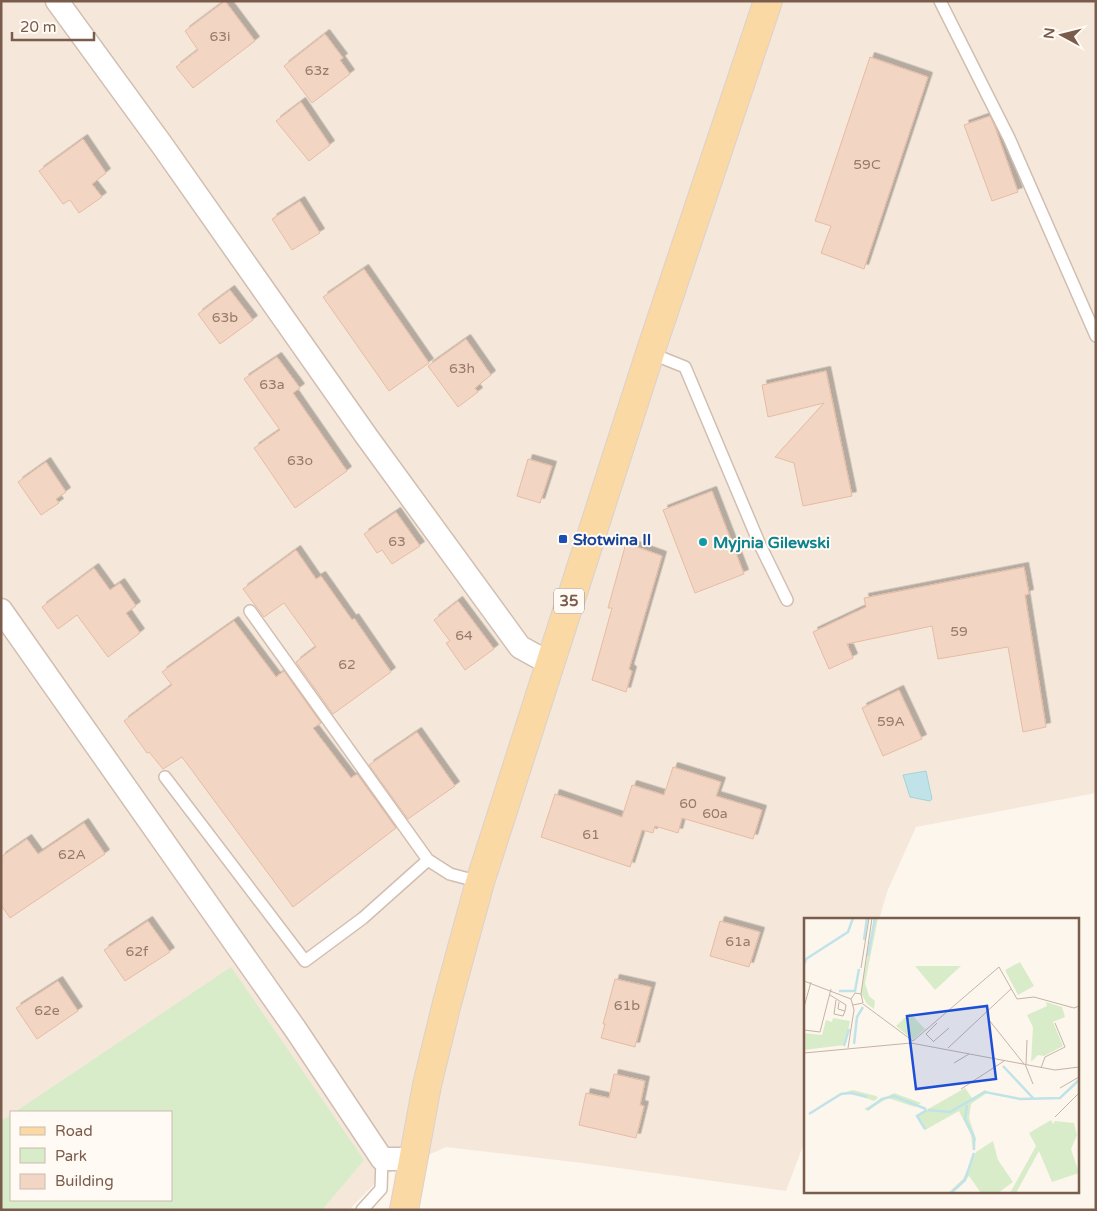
<svg xmlns="http://www.w3.org/2000/svg" width="1097" height="1211" font-family="'Varela Round',sans-serif">
  <style>
    .residential { fill: #f5e8da; fill-rule: evenodd }
    .green { fill: #d8ecc9 }
    .water { fill: #bfe3e8; stroke: #a5d3da }
    .building { fill: #f3d5c3; stroke: #e6bba3; filter: url(#shadow) }
    .lines { fill: none; stroke-linecap: round; stroke-linejoin: round }
    .lane-casing { stroke: #d1beb0; stroke-width: 14 }
    .street-casing { stroke: #d1beb0; stroke-width: 25 }
    .primary-casing { stroke: #dad1cd; stroke-width: 30 }
    .lane { stroke: #fff; stroke-width: 11 }
    .street { stroke: #fff; stroke-width: 22 }
    .primary { stroke: #fbd9a5; stroke-width: 28 }
    .transit-dot { fill: #1a4fb4; stroke: #fffaf3; stroke-width: 2 }
    .culture-dot { fill: #0f9aa8; stroke: #fffaf3; stroke-width: 2 }
    .labels { text-anchor: middle; stroke-width: 4; stroke-linejoin: round; paint-order: stroke }
    .number-label { font-size: 14px; fill: #987a6a }
    .shield { fill: #fffaf3; stroke: #a28b7f; stroke-width: 1 }
    .shield-label { font-size: 15px; font-weight: bold; fill: #7a5c4d }
    .transit-label { font-size: 16px; font-weight: bold; fill: #164399; stroke: #fffaf3; text-anchor: start }
    .culture-label { font-size: 16px; font-weight: bold; fill: #0d838f; stroke: #fffaf3; text-anchor: start }
    .inset-river { fill: none; stroke: #bfe3e8; stroke-width: 2.5 }
    .inset-road { fill: none; stroke: #c5b3a7; stroke-width: 1 }
    .view { fill: #1d4ed8; fill-opacity: 0.15; stroke: #1d4ed8; stroke-width: 2.5 }
    .inset-edge { fill: none; stroke: #7a5c4d; stroke-width: 2.5 }
  </style>
  <defs>
    <filter id="shadow"><feDropShadow dx="4.5" dy="-4.5" stdDeviation="0" flood-color="#0004"/></filter>
  </defs>
  <rect width="100%" height="100%" fill="#fdf6ec"/>
  <path class="residential" d="M 1,1 L 1096,1 L 1096,793 L 916,827 L 887,892 L 879,920 L 806,920 L 806,1138 L 786,1191 L 582,1163 L 446,1147 L 382,1176 L 349,1210 L 1,1210 ZM 11,1112 L 171,1112 L 171,1200 L 11,1200 Z"/>
  <path class="green" d="M 231,967 L 364,1160 L 322,1210 L 1,1210 L 1,1121 L 11,1115 L 11,1200 L 171,1200 L 171,1112 L 15,1112 Z"/>
  <path class="water" d="M 926,771 L 932,799 L 930,801 L 910,797 L 903,775 Z"/>
  <path class="building" d="M 225,1 L 255,41 L 193,88 L 176,67 L 198,50 L 185,31 Z
    M 325,34 L 343,58 L 340,60 L 350,74 L 312,103 L 284,66 Z
    M 870,57 L 928,77 L 864,269 L 821,253 L 831,226 L 815,221 Z
    M 301,102 L 330,145 L 309,161 L 276,121 Z
    M 990,116 L 995,127 L 1018,192 L 992,201 L 964,125 Z
    M 83,139 L 106,173 L 92,184 L 102,197 L 79,213 L 70,200 L 63,204 L 39,171 Z
    M 300,201 L 320,233 L 292,250 L 272,219 Z
    M 364,269 L 429,363 L 389,391 L 323,297 Z
    M 230,290 L 253,320 L 220,344 L 198,314 Z
    M 466,339 L 491,375 L 475,388 L 478,392 L 458,407 L 428,366 Z
    M 277,357 L 300,388 L 293,393 L 347,471 L 295,508 L 254,448 L 280,430 L 244,379 Z
    M 826,371 L 852,496 L 803,506 L 794,463 L 775,457 L 824,403 L 768,417 L 762,385 Z
    M 528,459 L 552,466 L 540,503 L 517,496 Z
    M 46,462 L 66,492 L 56,499 L 59,503 L 41,515 L 18,482 Z
    M 712,491 L 744,574 L 695,593 L 663,510 Z
    M 396,512 L 420,546 L 392,564 L 382,550 L 377,553 L 364,534 Z
    M 626,543 L 662,556 L 629,669 L 632,671 L 626,692 L 592,680 L 612,608 L 608,608 Z
    M 296,550 L 316,579 L 321,576 L 352,620 L 354,618 L 391,672 L 333,714 L 296,662 L 316,647 L 284,603 L 264,617 L 243,589 Z
    M 1024,567 L 1029,594 L 1025,595 L 1046,727 L 1023,732 L 1008,647 L 938,659 L 932,626 L 847,644 L 853,658 L 829,669 L 813,632 L 866,607 L 864,598 Z
    M 94,568 L 110,590 L 120,583 L 136,606 L 126,613 L 140,633 L 108,657 L 77,615 L 58,629 L 42,607 Z
    M 458,601 L 494,649 L 465,670 L 446,643 L 450,641 L 434,620 Z
    M 234,621 L 276,677 L 284,671 L 321,723 L 313,728 L 351,778 L 357,774 L 396,828 L 293,907 L 182,757 L 163,769 L 149,752 L 147,753 L 124,721 L 172,685 L 162,672 Z
    M 899,690 L 922,739 L 883,756 L 862,708 Z
    M 417,732 L 455,786 L 408,819 L 369,765 Z
    M 673,767 L 721,782 L 716,796 L 762,810 L 753,839 L 682,818 L 678,833 L 655,826 L 653,833 L 642,830 L 630,867 L 541,837 L 555,794 L 622,817 L 632,785 L 664,795 Z
    M 84,823 L 105,854 L 10,918 L 1,905 L 1,857 L 27,839 L 38,854 Z
    M 148,921 L 170,952 L 125,981 L 104,950 Z
    M 720,921 L 760,932 L 749,967 L 710,956 Z
    M 615,979 L 651,987 L 635,1047 L 601,1038 L 605,1024 L 603,1024 Z
    M 58,981 L 78,1011 L 37,1039 L 16,1008 Z
    M 614,1074 L 645,1081 L 640,1105 L 644,1106 L 636,1138 L 579,1125 L 586,1093 L 609,1098 Z"/>
  <g class="lines">
    <g class="lane-casing">
      <path id="lane" d="M 940,1 L 1009,138 L 1096,336
        M 650,353 L 685,367 L 760,545 L 787,600
        M 250,611 L 428,860 L 450,874 L 480,882
        M 165,777 L 305,961 L 363,918 L 428,860
        M 362,1210 L 381,1189 L 382,1159"/>
    </g>
    <g class="street-casing">
      <path id="street" d="M 57,1 L 162,145 L 367,437 L 520,647 L 549,663
        M 1,610 L 296,1030 L 382,1159 L 413,1159"/>
    </g>
    <g class="primary-casing">
      <path id="primary" d="M 404,1210 L 427,1085 L 447,1003 L 480,882 L 650,353 L 768,1"/>
    </g>
    <use href="#lane" class="lane"/>
    <use href="#street" class="street"/>
    <use href="#primary" class="primary"/>
  </g>
  <rect class="transit-dot" x="558" y="534" width="10" height="10" rx="2.5"/>
  <circle class="culture-dot" cx="703" cy="542" r="5"/>
  <g class="labels">
    <g class="number-label">
      <text x="220" y="41">63i</text>
      <text x="317" y="75">63z</text>
      <text x="867" y="169">59C</text>
      <text x="225" y="322">63b</text>
      <text x="462" y="373">63h</text>
      <text x="272" y="389">63a</text>
      <text x="300" y="465">63o</text>
      <text x="397" y="546">63</text>
      <text x="959" y="636">59</text>
      <text x="464" y="640">64</text>
      <text x="347" y="669">62</text>
      <text x="891" y="726">59A</text>
      <text x="688" y="808">60</text>
      <text x="715" y="818">60a</text>
      <text x="591" y="839">61</text>
      <text x="72" y="859">62A</text>
      <text x="738" y="946">61a</text>
      <text x="137" y="956">62f</text>
      <text x="627" y="1010">61b</text>
      <text x="47" y="1015">62e</text>
    </g>
    <rect class="shield" x="554" y="588.5" width="30" height="25" rx="4"/>
    <g class="shield-label">
      <text x="569" y="606">35</text>
    </g>
    <g class="transit-label">
      <text x="573" y="545">Słotwina II</text>
    </g>
    <g class="culture-label">
      <text x="713" y="548">Myjnia Gilewski</text>
    </g>
  </g>
  <g transform="translate(804 918)">
    <rect width="275" height="275" fill="#fdf6ec"/>
    <path d="M 70,0 L 74,0 L 61,65 L 65,78 L 71,83 L 70,91 L 63,86 L 57,75 ZM 216,44 L 230,68 L 214,77 L 201,52 ZM 111,48 L 157,48 L 131,72 ZM 242,84 L 258,89 L 261,99 L 249,104 L 259,128 L 240,138 L 234,137 L 227,144 L 229,109 L 223,97 L 243,88 ZM 106,95 L 121,111 L 109,122 L 92,108 ZM 29,100 L 46,103 L 41,127 L 0,132 L 0,115 L 18,117 L 22,102 L 28,104 ZM 161,170 L 168,180 L 181,172 L 184,174 L 167,186 L 165,200 L 172,221 L 169,232 L 167,217 L 155,193 L 121,212 L 112,198 ZM 49,172 L 72,178 L 74,180 L 70,183 L 51,176 L 35,176 ZM 90,175 L 117,185 L 111,189 L 84,180 L 64,192 L 60,191 ZM 247,202 L 249,206 L 251,203 L 270,205 L 273,217 L 267,231 L 275,255 L 248,264 L 235,233 L 212,275 L 206,275 L 232,228 L 225,215 ZM 189,223 L 194,242 L 209,264 L 194,275 L 177,275 L 165,258 L 154,270 L 144,275 L 159,261 L 172,234 Z" fill="#d8ecc9"/>
    <path class="inset-river" d="M 60,22 L 63,0M 64,38 L 71,0M 0,46 L 2,41 L 44,14 L 49,0M 35,73 L 51,73 L 55,51M 50,126 L 53,99 L 59,89M 40,128 L 45,111M 199,148 L 229,180M 163,187 L 161,201 L 170,219 L 170,232M 63,192 L 78,181 L 90,178 L 122,191M 124,192 L 146,194 L 181,174 L 216,181 L 256,180 L 275,162M 5,196 L 37,176 L 47,175 L 63,179M 121,211 L 113,198 L 123,192M 147,275 L 161,262 L 170,235"/>
    <path class="inset-road" d="M 57,50 L 65,0M 0,63 L 47,81M 57,76 L 68,0M 26,77 L 42,87 L 41,93M 32,82 L 30,96 L 39,98 L 41,93 L 34,91 L 35,84M 59,86 L 109,123M 0,89 L 7,64M 185,102 L 220,146M 0,112 L 16,114 L 27,71M 109,123 L 195,49 L 213,81 L 230,79 L 270,90 L 275,88M 130,123 L 145,110M 130,124 L 122,116 L 133,105M 44,130 L 50,92 L 47,81 L 51,75 L 57,76 L 59,85 L 49,87M 144,130 L 207,71M 0,135 L 107,125 L 251,152 L 275,149M 150,145 L 165,136M 221,146 L 229,166M 222,146 L 223,122M 237,150 L 241,139 L 261,129 L 251,105M 256,170 L 275,159M 157,171 L 200,143M 251,199 L 275,175"/>
    <path class="view" d="M 183,88 L 192,161 L 112,171 L 103,98 Z"/>
    <rect width="275" height="275" class="inset-edge"/>
  </g>
  <rect width="1097" height="1211" fill="none" stroke="#7a5c4d" stroke-width="5"/>
  <rect x="10" y="1111" width="162" height="90" fill="#fffaf3" stroke="#cabbb1"/>
  <rect x="20" y="1127" width="25" height="8" fill="#fbd9a5" stroke="#cabbb1"/>
  <text x="55" y="1136" font-size="15" fill="#7a5c4d">Road</text>
  <rect x="20" y="1148" width="25" height="15" fill="#d8ecc9" stroke="#cabbb1"/>
  <text x="55" y="1161" font-size="15" fill="#7a5c4d">Park</text>
  <rect x="20" y="1174" width="25" height="15" fill="#f3d5c3" stroke="#cabbb1"/>
  <text x="55" y="1186" font-size="15" fill="#7a5c4d">Building</text>
  <g transform="translate(1062 35) rotate(277)" stroke="#fffaf3" stroke-width="4" paint-order="stroke">
  <path d="M0-4L9 19L0 12L-9 19Z" fill="#7a5c4d"/>
  <text y="-8" font-size="14" font-weight="bold" text-anchor="middle" fill="#7a5c4d">N</text>
  </g>
  <path d="M12 32v8h82v-8" fill="none" stroke="#7a5c4d" stroke-width="2.5"/>
  <text x="20" y="32" font-size="15" fill="#7a5c4d" stroke="#fffaf3" stroke-width="4" paint-order="stroke">20 m</text>
</svg>
